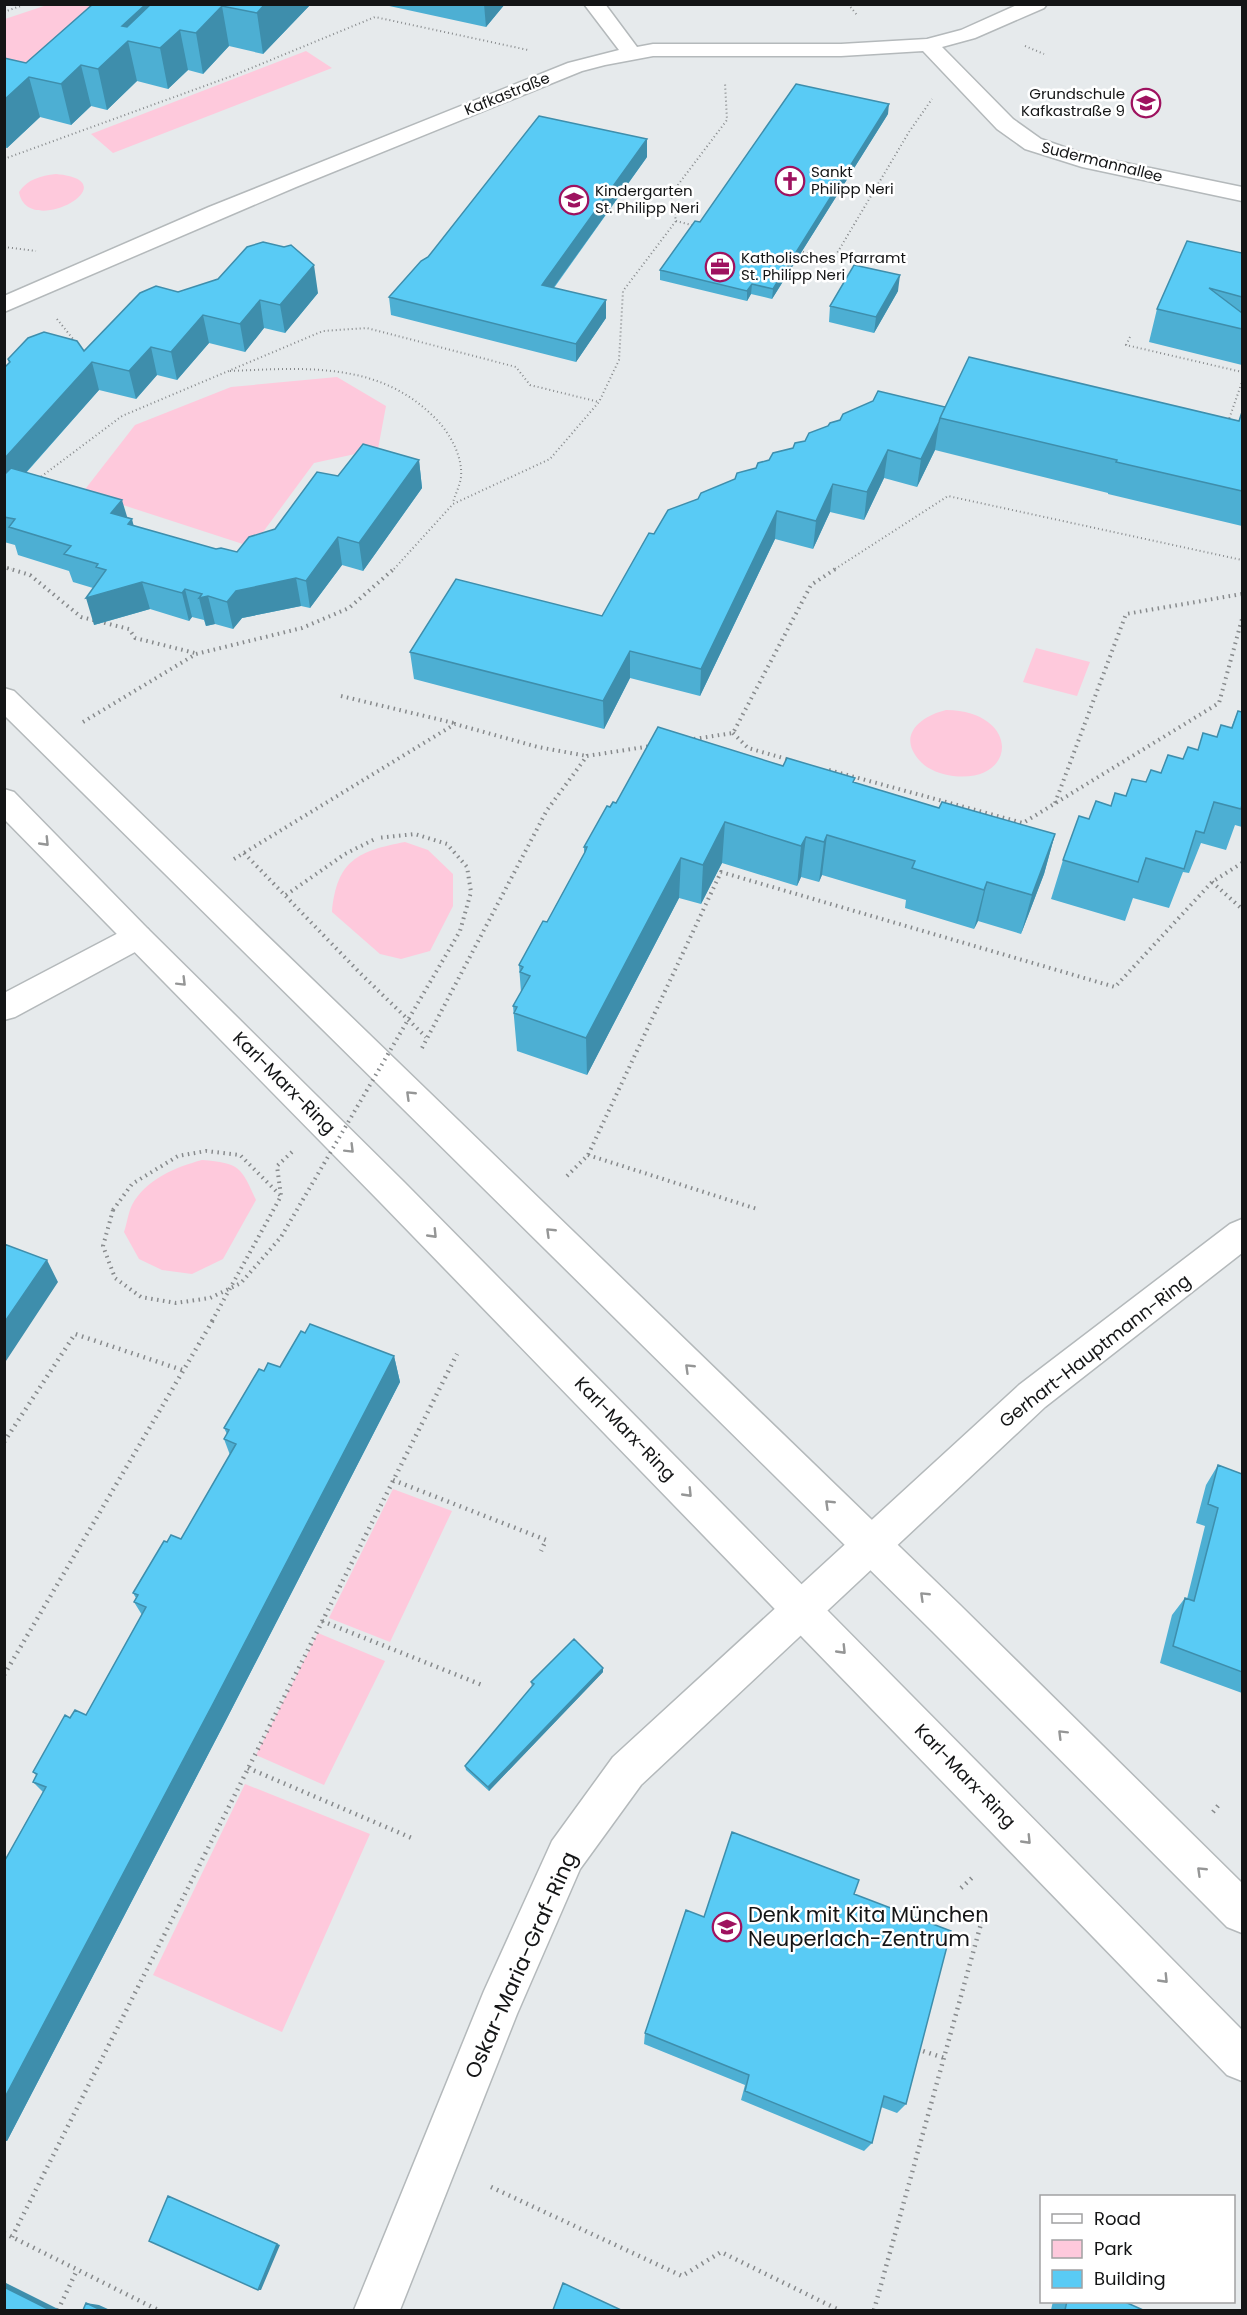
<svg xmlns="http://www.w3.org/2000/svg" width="1247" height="2315" font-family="Poppins,sans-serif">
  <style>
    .green { fill: #fec9dc }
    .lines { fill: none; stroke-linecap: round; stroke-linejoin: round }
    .minor-casing { stroke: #b4b9bb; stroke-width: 3 }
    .secondary-casing { stroke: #b4b9bb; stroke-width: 3 }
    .path-far2 { stroke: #878a8c; stroke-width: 2; stroke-dasharray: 1 3; stroke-linecap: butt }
    .path-far1 { stroke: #878a8c; stroke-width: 4; stroke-dasharray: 1.5 4.5; stroke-linecap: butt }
    .path { stroke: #878a8c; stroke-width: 4.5; stroke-dasharray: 1.5 5; stroke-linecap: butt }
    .minor { fill: #fff; fill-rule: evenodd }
    .secondary { fill: #fff; fill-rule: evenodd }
    .path-bridge { stroke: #878a8c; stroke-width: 4; stroke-dasharray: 1.5 4.5; stroke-linecap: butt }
    .wall { fill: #4dafd3 }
    .shaded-wall { fill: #3e8eac }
    .building { fill: #59cbf5; stroke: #3e8eac; stroke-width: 1.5 }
    .oneway { stroke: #959696 }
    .labels { text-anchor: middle; stroke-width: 5; stroke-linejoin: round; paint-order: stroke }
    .far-street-label { font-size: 15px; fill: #141516; stroke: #fff }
    .far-poi-label { font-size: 15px; fill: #141516; stroke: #fff; text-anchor: start }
    .street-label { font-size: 18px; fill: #141516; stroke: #fff }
    .near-poi-label { font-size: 21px; fill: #141516; stroke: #fff; text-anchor: start }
    .near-street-label { font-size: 21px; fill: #141516; stroke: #fff }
  </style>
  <rect width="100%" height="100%" fill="#e6eaec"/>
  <path class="green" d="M 47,5 L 215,5 L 5,82 L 5,19 Z
    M 306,51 L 332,68 L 113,153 L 91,134 Z
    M 56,174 C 133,181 27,240 19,192 C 28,179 40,176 56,174 Z
    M 337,377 L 386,406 L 378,449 L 314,463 L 252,547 L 83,492 L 135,425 L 231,387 Z
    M 1036,648 L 1090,662 L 1077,696 L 1023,682 Z
    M 946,710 C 1021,711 1018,784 953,776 C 941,774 928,770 920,761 C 896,735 921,716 946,710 Z
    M 405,842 L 428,850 L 453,874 L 453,906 L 430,951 L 401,959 L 380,954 L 332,912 C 337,860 358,851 405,842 Z
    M 202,1160 C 240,1163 241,1167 256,1200 L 223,1259 L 192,1274 L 162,1270 L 139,1259 L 124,1232 C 127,1224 128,1213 132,1205 C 146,1179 176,1167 202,1160 Z
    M 393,1489 L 452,1511 L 390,1642 L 329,1618 Z
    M 318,1633 L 385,1661 L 324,1785 L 256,1755 Z
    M 245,1784 L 370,1834 L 282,2032 L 153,1975 Z"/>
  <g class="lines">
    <g class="minor-casing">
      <path id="minor" d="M 584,4 L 605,4 L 637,47 L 653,44 L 841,44 L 927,39 L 961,30 L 1019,4 L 1047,4 L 1044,8 L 975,38 L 942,47 L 1013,119 L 1041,139 L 1087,155 L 1242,187 L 1242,201 L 1082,167 L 1025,149 L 997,129 L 923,51 L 841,56 L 653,56 L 605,65 L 582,71 L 296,187 L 4,312 L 4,296 L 209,207 L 568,63 L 619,50 Z
        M 137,925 L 148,929 L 152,937 L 148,945 L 15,1017 L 4,1020 L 4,993 L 126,929 Z
        M 1242,1219 L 1242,1253 L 1045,1407 L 641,1785 L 580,1869 L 517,2014 L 400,2310 L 354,2310 L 484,1991 L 552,1841 L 613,1757 L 1019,1385 L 1230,1224 Z"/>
    </g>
    <g class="secondary-casing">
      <path id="secondary" d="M 4,688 L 14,691 L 960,1605 L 1242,1883 L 1242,1933 L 1227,1927 L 932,1631 L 4,715 Z
        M 4,789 L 14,792 L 148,929 L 404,1182 L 1242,2030 L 1242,2081 L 1227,2075 L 380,1202 L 4,819 Z"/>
    </g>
    <path class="path-far2" d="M 848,4 L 857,15
      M 4,12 L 26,4
      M 1025,46 L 1044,54
      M 4,159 L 232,76 L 375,17 L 528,50
      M 676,221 L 695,226
      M 4,247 L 36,251
      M 799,251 L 833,260 L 909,132 L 932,99
      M 57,319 L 77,344
      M 1130,337 L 1126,345 L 1242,372
      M 230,371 C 303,368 377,361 433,416 C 448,430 463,455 461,477 C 460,486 455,494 453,503
      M 1228,422 L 1242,382
      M 38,479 L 122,416 L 323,331 L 367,328 L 516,367 L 530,385 L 599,402
      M 4,567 L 12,569
      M 394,569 L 453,504 L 550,459 L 599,402 L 619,360 L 623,291 L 676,221 L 671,194 L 727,120 L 725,83
      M 835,569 L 948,496 L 1242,560"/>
    <path class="path-far1" d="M 7,568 L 30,575 L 81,617 L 129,629 L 135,638 L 195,653
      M 341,696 L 454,723
      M 83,722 L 196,654 L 302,628 L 349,608 L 395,568
      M 733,733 L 748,748 L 790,760
      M 694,739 L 733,733 L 811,585 L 837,568
      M 829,770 L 1023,823 L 1219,703 L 1242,619
      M 1055,803 L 1126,614 L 1242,594
      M 244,853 L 360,973 L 426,1037
      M 234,859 L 455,724 L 538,747 L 587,756
      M 1212,882 L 1242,909
      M 286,895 L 345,854 L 377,838
      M 422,1048 L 547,810 L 587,756 L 651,746
      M 588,1155 L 757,1209
      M 567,1176 L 588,1155 L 721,872 L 1115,987 L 1212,882 L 1242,863
      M 113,1210 L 132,1184 L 178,1156 L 206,1151 L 240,1155 L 281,1196
      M 212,1321 L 281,1196 L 277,1166 L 292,1152"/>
    <path class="path" d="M 4,1442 L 75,1334 L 185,1371
      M 393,1480 L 546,1540 L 541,1551
      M 322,1621 L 482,1685
      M 4,1675 L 213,1320
      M 248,1768 L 414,1839
      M 1213,1812 L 1221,1802
      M 961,1888 L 974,1876
      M 917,2049 L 944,2058
      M 491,2187 L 682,2276 L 721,2252 L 839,2310
      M 4,2233 L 158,2310
      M 12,2237 L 457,1354
      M 58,2310 L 77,2270
      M 874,2310 L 984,1913"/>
    <use href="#minor" class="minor"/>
    <use href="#secondary" class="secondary"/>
    <path class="path-bridge" d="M 113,1210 L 103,1246 L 115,1278 L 141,1297 L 176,1303 L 210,1298 L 241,1283 L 281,1237 L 460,931 L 471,892 L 467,867 L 447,844 L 415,834 L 377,838"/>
  </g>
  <path class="wall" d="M 93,4 L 311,4 L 263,54 L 229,46 L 203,74 L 188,70 L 168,89 L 137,81 L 107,110 L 91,106 L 71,125 L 40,117 L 7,148 L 4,148 L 4,58 L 26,63 Z
    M 380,4 L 505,4 L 486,27 Z
    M 888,114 L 772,299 L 751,294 L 747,301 L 660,280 L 660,270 L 700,222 Z
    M 647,157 L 554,288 L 606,318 L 576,362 L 391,315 L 389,297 Z
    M 1242,253 L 1242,365 L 1149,342 L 1157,309 Z
    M 898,291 L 874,333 L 829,322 L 830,306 Z
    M 178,292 L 318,293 L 285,333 L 264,328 L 245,352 L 209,343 L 177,380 L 157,375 L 136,399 L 99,390 L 26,473 L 127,518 L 134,526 L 216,549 L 237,552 L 275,529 L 338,476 L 419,460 L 422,488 L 363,571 L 342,565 L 310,608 L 301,606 L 242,618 L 233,629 L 215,624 L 206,626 L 204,620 L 192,617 L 189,621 L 150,609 L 94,625 L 93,588 L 73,582 L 69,571 L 18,555 L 15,545 L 4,542 L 4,368 L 9,363 L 8,359 L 84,351 Z
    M 873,401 L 945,407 L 1239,421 L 1242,412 L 1242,526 L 1108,494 L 1108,493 L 935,450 L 917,487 L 884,478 L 864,520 L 830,512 L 813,549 L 775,539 L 700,696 L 630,678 L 604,729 L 414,679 L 410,652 L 602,616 L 654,534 L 698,499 L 793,448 Z
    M 1238,711 L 1242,712 L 1242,827 L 1235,825 L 1226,850 L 1201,843 L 1189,873 L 1183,872 L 1169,908 L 1133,898 L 1125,921 L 1051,899 L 1063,860 L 1089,819 L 1231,728 Z
    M 783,766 L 854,783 L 939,808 L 1055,834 L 1044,874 L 1021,934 L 978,921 L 974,929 L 905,908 L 906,900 L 822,875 L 819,882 L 801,877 L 797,886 L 722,863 L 701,904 L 679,898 L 587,1075 L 517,1051 L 513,1006 L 521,993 L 519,965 L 547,922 L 584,854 L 584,847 L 610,807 L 616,803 Z
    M 305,1333 L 394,1356 L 400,1382 L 225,1722 L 7,2141 L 4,2140 L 4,1862 L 43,1792 L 33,1782 L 37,1776 L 33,1772 L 70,1718 L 86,1715 L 142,1615 L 134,1602 L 136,1598 L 133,1593 L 167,1542 L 181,1539 L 230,1455 L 224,1439 L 227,1434 L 224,1428 L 264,1371 L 280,1367 Z
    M 1218,1465 L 1242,1474 L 1242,1693 L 1160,1663 L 1172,1615 L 1185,1598 L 1187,1599 L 1205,1526 L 1196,1523 L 1206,1485 Z
    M 603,1672 L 489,1791 L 466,1770 L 465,1766 L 532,1687 L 531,1682 Z
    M 854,1894 L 906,2104 L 897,2113 L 881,2107 L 872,2143 L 864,2151 L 741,2100 L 745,2085 L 644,2044 L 645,2033 L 704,1917 Z
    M 1053,2301 L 1123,2301 L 1143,2310 L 1051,2310 Z"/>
  <path class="shaded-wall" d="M 146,4 L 158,4 L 128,41 L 137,81 L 107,110 L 98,69 L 122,26 Z
    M 265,4 L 311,4 L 263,54 L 257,13 Z
    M 484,4 L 505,4 L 486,27 Z
    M 222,6 L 229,46 L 203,74 L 196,33 Z
    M 180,30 L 188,70 L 168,89 L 160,48 Z
    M 81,65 L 91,106 L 71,125 L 61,84 Z
    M 29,77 L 40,117 L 7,148 L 4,139 L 4,100 Z
    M 889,104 L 888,114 L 772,299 L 773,289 Z
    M 647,139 L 647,157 L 543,302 L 542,285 Z
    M 314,265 L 318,293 L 285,333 L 280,305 Z
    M 900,275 L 898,291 L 874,333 L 876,317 Z
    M 752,284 L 751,294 L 747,301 L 747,291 Z
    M 260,300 L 264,328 L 245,352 L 240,324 Z
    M 606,300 L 606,318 L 576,362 L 576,344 Z
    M 203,315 L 209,343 L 177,380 L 171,352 Z
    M 151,347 L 157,375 L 136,399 L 129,371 Z
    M 92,362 L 99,390 L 4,497 L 4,459 Z
    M 939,422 L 935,450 L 917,487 L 921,459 Z
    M 888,450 L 884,478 L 864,520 L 867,492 Z
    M 419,460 L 422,488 L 363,571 L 359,543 Z
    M 833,484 L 830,512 L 813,549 L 816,521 Z
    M 122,500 L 129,523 L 132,519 L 139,547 L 111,513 Z
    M 777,511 L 775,539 L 700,696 L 701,669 Z
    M 338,537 L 342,565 L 310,608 L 306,581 Z
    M 296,578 L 301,606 L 242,618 L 233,629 L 227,602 L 236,591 Z
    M 142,582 L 150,609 L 94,625 L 86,598 Z
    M 185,589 L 192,617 L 189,621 L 182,593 Z
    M 208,596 L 215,624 L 206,626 L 199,598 Z
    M 630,651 L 630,678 L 604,729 L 603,701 Z
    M 725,822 L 722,863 L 701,904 L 703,865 Z
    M 1055,834 L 1044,874 L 1021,934 L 1032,895 Z
    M 827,835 L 822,875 L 819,882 L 824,842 Z
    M 806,837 L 801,877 L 797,886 L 801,846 Z
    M 681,858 L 679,898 L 587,1075 L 586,1038 Z
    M 987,882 L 978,921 L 974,929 L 984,890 Z
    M 47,1260 L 58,1282 L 4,1364 L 4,1323 Z
    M 394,1356 L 400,1382 L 225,1722 L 7,2141 L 4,2140 L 4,2099 Z
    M 603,1668 L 603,1672 L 489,1791 L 488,1787 Z
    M 168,2196 L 280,2245 L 261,2290 L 258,2290 Z
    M 4,2282 L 60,2310 L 50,2310 L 4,2287 Z
    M 86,2303 L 99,2305 L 110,2310 L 101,2310 Z"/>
  <path class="building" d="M 93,4 L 146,4 L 122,26 L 127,27 L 151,4 L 265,4 L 257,13 L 222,6 L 196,33 L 180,30 L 160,48 L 128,41 L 98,69 L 81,65 L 61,84 L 29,77 L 4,100 L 4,58 L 26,63 Z
    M 796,84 L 889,104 L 773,289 L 752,284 L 747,291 L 660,270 L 695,221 L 700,222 Z
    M 539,116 L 647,139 L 542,285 L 606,300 L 576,344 L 389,297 L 421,261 L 428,257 Z
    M 1187,241 L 1242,253 L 1242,297 L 1209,288 L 1242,313 L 1242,329 L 1157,309 Z
    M 263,242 L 284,247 L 291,245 L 314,265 L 280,305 L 260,300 L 240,324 L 203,315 L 171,352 L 151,347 L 129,371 L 92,362 L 4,459 L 4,368 L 10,362 L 8,359 L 28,338 L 44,332 L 77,341 L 84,351 L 140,293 L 156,286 L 178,292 L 218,279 L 247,247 Z
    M 854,265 L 900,275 L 876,317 L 830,306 Z
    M 969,357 L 1239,421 L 1242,412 L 1242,491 L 1116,462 L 1117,460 L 940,418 Z
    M 878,391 L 945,407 L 940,418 L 939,422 L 921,459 L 888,450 L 867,492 L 833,484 L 816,521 L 777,511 L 701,669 L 630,651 L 603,701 L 410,652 L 456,579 L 602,616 L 649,533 L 654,534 L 668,510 L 698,499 L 701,493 L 735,479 L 737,473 L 756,468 L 758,463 L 769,460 L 773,453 L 793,448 L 795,443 L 805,441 L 809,433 L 828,426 L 830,423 L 840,420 L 843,414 L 873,401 Z
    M 363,444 L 419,460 L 359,543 L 338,537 L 306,581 L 296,578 L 236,591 L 227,602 L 208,596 L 199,598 L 202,594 L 185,589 L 182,593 L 142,582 L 86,598 L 106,570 L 96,567 L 98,564 L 64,554 L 71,546 L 9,527 L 15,519 L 4,517 L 4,475 L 11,468 L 122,500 L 111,513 L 132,519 L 128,524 L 216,549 L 221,548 L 237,552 L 249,537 L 275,529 L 317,472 L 338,476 Z
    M 1238,711 L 1242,712 L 1242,805 L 1241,809 L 1214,802 L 1204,833 L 1196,831 L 1184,869 L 1146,858 L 1138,882 L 1063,860 L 1079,816 L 1089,819 L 1096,801 L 1111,806 L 1115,793 L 1126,796 L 1132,779 L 1146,782 L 1151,770 L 1161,773 L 1168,755 L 1183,759 L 1188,747 L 1198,750 L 1203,733 L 1217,737 L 1221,725 L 1232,728 Z
    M 658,727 L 783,766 L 787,758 L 855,778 L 853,782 L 939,808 L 942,802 L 1055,834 L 1032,895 L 987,882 L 984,890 L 912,868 L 915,861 L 827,835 L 824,842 L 806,837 L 801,846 L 725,822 L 703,865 L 681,858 L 586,1038 L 514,1013 L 517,1007 L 513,1006 L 530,976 L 520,972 L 523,967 L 519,965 L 543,921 L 547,922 L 585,852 L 587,847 L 584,847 L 607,806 L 610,807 L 613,802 L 616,803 Z
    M 4,1244 L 47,1260 L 4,1323 Z
    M 310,1324 L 394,1356 L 214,1702 L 4,2099 L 4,1862 L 46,1787 L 33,1782 L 37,1774 L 33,1772 L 65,1715 L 70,1718 L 75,1710 L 86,1715 L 146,1607 L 134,1602 L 138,1595 L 133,1593 L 164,1541 L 167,1542 L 171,1535 L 181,1539 L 236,1444 L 224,1439 L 229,1430 L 224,1428 L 259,1369 L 264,1371 L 268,1363 L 280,1367 L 301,1331 L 305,1333 Z
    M 1218,1465 L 1242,1474 L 1242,1672 L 1173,1646 L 1185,1598 L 1194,1601 L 1218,1508 L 1208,1504 Z
    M 574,1639 L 603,1668 L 488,1787 L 465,1766 L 534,1684 L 531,1682 Z
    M 732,1832 L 859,1880 L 854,1894 L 951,1931 L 906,2104 L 884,2096 L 872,2143 L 745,2091 L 749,2075 L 645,2033 L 686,1910 L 704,1917 Z
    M 168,2196 L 277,2244 L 258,2290 L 149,2241 Z
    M 563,2283 L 621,2310 L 553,2310 Z
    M 4,2287 L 50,2310 L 4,2310 Z
    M 1067,2301 L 1123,2301 L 1143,2310 L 1065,2310 Z
    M 86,2303 L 101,2310 L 83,2310 Z"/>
  <defs><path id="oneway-chevron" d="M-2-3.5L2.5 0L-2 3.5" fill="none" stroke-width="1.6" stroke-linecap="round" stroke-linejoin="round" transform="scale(1.5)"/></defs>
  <g class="oneway">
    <use href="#oneway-chevron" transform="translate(45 842) rotate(46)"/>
    <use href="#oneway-chevron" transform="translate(182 982) rotate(45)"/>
    <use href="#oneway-chevron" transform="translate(410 1095) rotate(-136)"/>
    <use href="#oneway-chevron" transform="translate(350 1149) rotate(45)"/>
    <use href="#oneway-chevron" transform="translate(550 1232) rotate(-136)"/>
    <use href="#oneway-chevron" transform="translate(433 1234) rotate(46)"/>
    <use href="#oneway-chevron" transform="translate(689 1368) rotate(-136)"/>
    <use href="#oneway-chevron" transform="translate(688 1493) rotate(46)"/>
    <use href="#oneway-chevron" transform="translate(829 1504) rotate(-136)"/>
    <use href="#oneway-chevron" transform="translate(924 1596) rotate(-136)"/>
    <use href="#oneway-chevron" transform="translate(842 1650) rotate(46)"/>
    <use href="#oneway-chevron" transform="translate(1062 1734) rotate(-135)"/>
    <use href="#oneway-chevron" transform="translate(1027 1840) rotate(46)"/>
    <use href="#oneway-chevron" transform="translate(1201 1871) rotate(-136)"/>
    <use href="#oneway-chevron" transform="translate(1164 1979) rotate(46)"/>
  </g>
  <defs>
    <g id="school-ring" transform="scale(1.5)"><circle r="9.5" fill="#fff" stroke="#9e125f" stroke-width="1.5"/><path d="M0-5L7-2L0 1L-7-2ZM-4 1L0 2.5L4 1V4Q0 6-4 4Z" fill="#9e125f"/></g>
    <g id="church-ring" transform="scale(1.5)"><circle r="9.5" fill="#fff" stroke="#9e125f" stroke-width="1.5"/><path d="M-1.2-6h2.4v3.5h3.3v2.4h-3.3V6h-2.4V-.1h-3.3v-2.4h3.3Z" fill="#9e125f"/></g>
    <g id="office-ring" transform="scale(1.5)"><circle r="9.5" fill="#fff" stroke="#9e125f" stroke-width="1.5"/><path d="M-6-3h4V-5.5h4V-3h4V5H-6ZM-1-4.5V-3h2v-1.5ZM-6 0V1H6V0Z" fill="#9e125f"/></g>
  </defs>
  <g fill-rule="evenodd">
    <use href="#school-ring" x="1146" y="103"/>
    <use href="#church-ring" x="790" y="181"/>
    <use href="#school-ring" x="574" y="200"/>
    <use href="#office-ring" x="720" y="267"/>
    <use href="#school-ring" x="727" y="1927"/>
  </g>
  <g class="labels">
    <g class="far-street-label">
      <text transform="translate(507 94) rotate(-22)" y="5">Kafkastraße</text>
      <text transform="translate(1102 162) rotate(14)" y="5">Sudermannallee</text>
    </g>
    <g class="far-poi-label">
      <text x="1125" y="99" text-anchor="end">Grundschule<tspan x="1125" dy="17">Kafkastraße 9</tspan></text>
      <text x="811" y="177">Sankt<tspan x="811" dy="17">Philipp Neri</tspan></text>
      <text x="595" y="196">Kindergarten<tspan x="595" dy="17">St. Philipp Neri</tspan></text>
      <text x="741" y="263">Katholisches Pfarramt<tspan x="741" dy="17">St. Philipp Neri</tspan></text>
    </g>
    <g class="street-label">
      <text transform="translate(284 1083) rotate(45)" y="6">Karl-Marx-Ring</text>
      <text transform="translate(1095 1351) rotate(-38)" y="6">Gerhart-Hauptmann-Ring</text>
      <text transform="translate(625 1429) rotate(46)" y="6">Karl-Marx-Ring</text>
      <text transform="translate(965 1776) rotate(46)" y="6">Karl-Marx-Ring</text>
    </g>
    <g class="near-poi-label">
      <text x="748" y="1922">Denk mit Kita München<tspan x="748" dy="24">Neuperlach-Zentrum</tspan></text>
    </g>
    <g class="near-street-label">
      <text transform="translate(521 1965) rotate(-66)" y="7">Oskar-Maria-Graf-Ring</text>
    </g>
  </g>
  <rect width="1247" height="2315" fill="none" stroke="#141516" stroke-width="12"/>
  <rect x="1040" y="2195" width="195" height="108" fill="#ffffff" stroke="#a1a1a2" stroke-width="1.5"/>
  <rect x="1052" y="2214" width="30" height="9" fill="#ffffff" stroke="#a1a1a2" stroke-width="1.5"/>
  <text x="1094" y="2225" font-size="18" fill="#141516">Road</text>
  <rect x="1052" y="2240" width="30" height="18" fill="#fec9dc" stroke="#a1a1a2" stroke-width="1.5"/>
  <text x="1094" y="2255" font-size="18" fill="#141516">Park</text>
  <rect x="1052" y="2270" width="30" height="18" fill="#59cbf5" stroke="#a1a1a2" stroke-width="1.5"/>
  <text x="1094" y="2285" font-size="18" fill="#141516">Building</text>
</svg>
